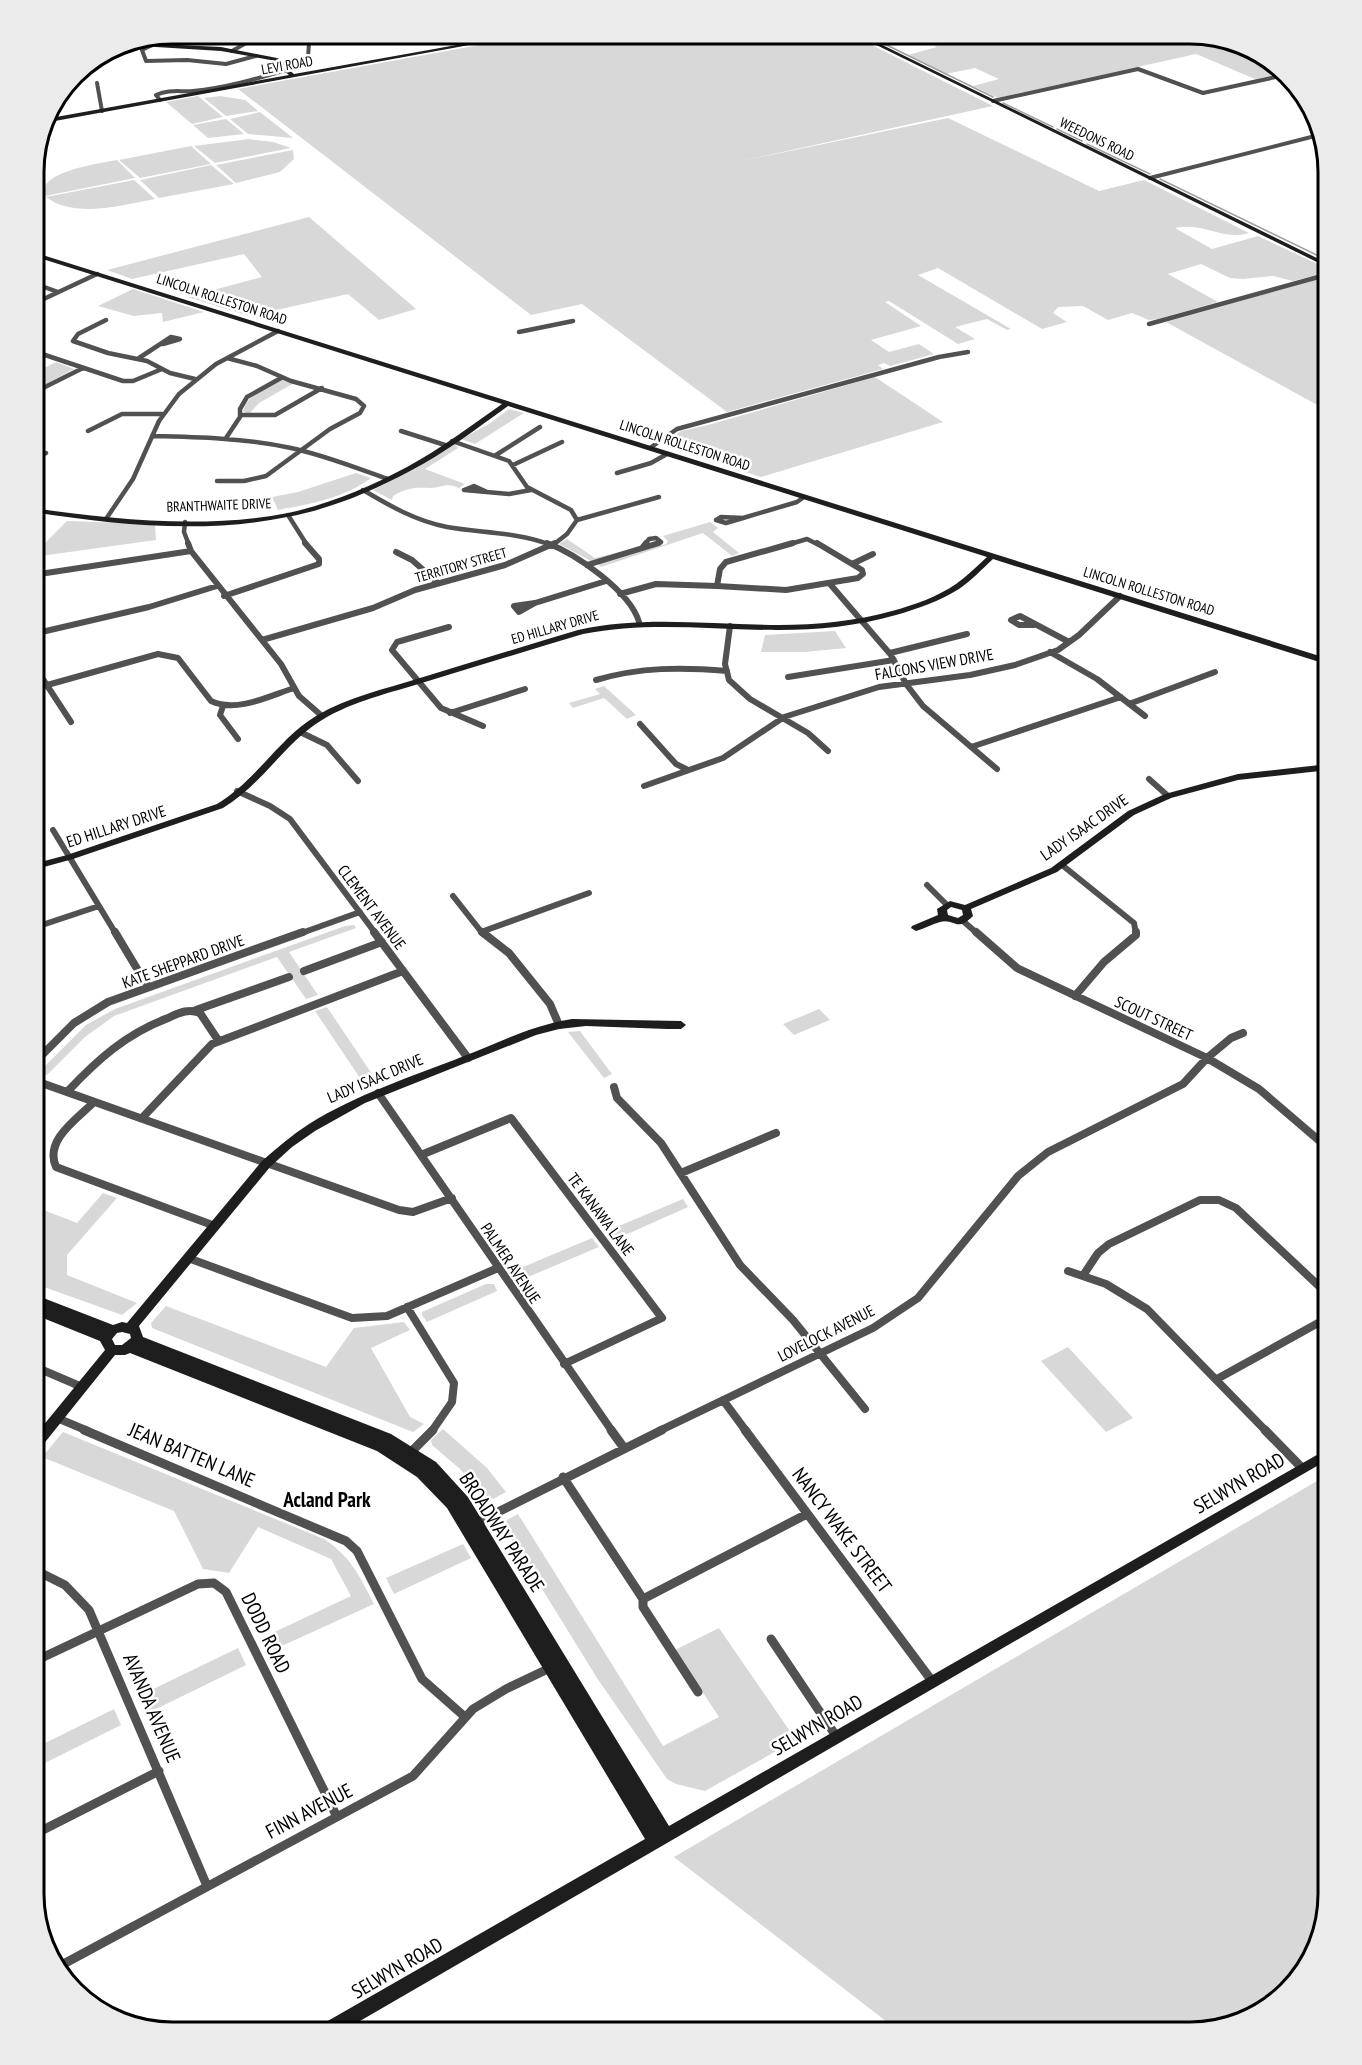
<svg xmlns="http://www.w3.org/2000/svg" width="1362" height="2065" font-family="'PT Sans Narrow',sans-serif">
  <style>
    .green { fill: #d8d8d8 }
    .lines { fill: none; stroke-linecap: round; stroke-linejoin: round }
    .stream { stroke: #9f9f9f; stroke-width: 1.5 }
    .street-far4 { stroke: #515151; stroke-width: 4 }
    .street-far3 { stroke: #515151; stroke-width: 4.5 }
    .street-far2 { stroke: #515151; stroke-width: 6 }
    .street-far1 { stroke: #515151; stroke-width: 8 }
    .street { stroke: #515151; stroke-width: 9 }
    .secondary { fill: #1e1e1e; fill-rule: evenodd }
    .labels { text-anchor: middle; stroke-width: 5; stroke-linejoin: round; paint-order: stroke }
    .far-street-label { font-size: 14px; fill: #000; stroke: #fff }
    .street-label { font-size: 16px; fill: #000; stroke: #fff }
    .near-street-label { font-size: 20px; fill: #000; stroke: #fff }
    .near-neighbourhood-label { font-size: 21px; font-weight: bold; fill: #000; stroke: #fff }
    .rim { fill: none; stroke: #000; stroke-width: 3 }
  </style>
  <rect width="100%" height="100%" fill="#fff"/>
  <path class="green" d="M 546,33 L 848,33 L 993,106 L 732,163 L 948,118 L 1099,191 L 1144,180 L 1249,233 C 1222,241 1204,222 1175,228 L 1212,249 L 1258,236 L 1328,269 L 1328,272 L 1293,281 L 1273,276 L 1243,279 L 1230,278 L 1201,264 L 1168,274 L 1218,302 L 1158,319 L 1149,320 L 1132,313 L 1108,320 L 1083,306 L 1058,307 L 1053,313 L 1067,322 L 1042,329 L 938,268 L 918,275 L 1011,329 L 1007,330 L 987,319 L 955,327 L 975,339 L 958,344 L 889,301 L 885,302 L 921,326 L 871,340 L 889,352 L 919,344 L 934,354 L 890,366 L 884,363 L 878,365 L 883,369 L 727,412 L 582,304 L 531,315 L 238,89 Z
    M 907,33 L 1200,33 L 1270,58 L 1284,73 L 1255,79 L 1196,54 L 998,98 L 973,86 L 999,79 L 975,68 L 946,74 L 908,55 L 937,47 Z
    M 198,96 L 223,117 L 192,124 L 166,102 Z
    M 220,96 L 245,100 L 258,111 L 226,116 L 204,98 Z
    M 260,112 L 293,138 L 248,134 L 230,119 Z
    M 226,119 L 244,134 L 208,138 L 193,125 Z
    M 249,139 L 273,142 L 291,148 L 215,163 L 194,146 Z
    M 191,146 L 211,164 L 140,178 L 119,160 Z
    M 293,150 L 294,159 L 280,172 L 236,183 L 216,165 Z
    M 117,160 L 135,178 L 45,196 C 35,172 101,163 117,160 Z
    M 211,165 L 234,184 L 159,198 L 140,180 Z
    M 134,180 L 155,199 C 122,205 75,219 46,197 Z
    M 309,217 L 416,309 L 379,320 L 348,294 L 249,316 L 188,297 L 262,277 L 244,254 L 132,279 L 107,270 Z
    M 1329,276 L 1329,405 L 1321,407 L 1166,322 Z
    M 133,289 L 204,312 L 163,322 L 162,313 L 134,316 L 98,306 Z
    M 56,362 L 74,369 L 40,387 L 33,385 L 33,374 Z
    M 875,377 L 943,422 L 761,477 L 723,465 L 695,442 L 683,452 L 664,446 L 664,443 L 681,431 L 708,425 Z
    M 284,379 L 296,382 L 259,403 L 249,414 L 243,411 C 248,394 268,385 284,379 Z
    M 509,409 L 524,413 L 475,444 L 461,439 L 489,424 Z
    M 452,441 L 458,448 L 425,469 L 465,484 L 459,488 C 445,482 443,488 430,488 C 414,487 407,488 393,496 L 392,500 L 373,490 L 403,475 Z
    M 356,473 L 371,478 C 345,498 310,504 278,510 L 272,497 L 298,492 Z
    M 67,521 L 155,524 L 156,540 L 33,557 L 33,551 L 39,549 Z
    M 710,522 L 718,528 L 713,532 L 739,553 L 732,556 L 703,533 L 601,567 L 598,564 L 666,544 L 668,541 L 663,536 Z
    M 567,539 L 595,558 L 636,548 L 591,561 L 559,544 Z
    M 835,631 L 846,648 L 805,652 L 761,652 L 765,635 Z
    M 604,686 L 636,715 L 627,719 L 604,698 L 573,708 L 569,703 L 600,694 L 595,689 Z
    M 354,925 L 356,928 L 289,952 L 318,995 L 306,999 L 277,957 L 114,1016 L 85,1037 L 47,1075 L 42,1073 L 43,1068 L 86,1025 L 115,1009 L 345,926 Z
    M 327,1007 L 378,1083 L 366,1087 L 315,1011 Z
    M 819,1009 L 830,1020 L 794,1035 L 783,1024 Z
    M 580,1031 L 612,1074 L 604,1078 L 568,1032 Z
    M 103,1193 L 117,1198 L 67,1255 L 67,1275 L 137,1303 L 122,1315 L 33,1283 L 33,1206 L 77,1223 Z
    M 683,1199 L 688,1207 L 614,1240 L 607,1231 Z
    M 592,1238 L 599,1247 L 523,1279 L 516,1270 Z
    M 486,1284 L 494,1284 L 497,1291 L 427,1322 L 422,1315 L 422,1312 Z
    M 166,1306 L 326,1367 L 354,1328 L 404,1322 L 410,1330 L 371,1348 L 410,1417 L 424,1424 L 413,1432 L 152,1328 L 151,1323 Z
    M 1068,1347 L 1133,1418 L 1106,1432 L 1041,1361 Z
    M 443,1429 L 487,1468 L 506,1492 L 493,1499 L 485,1498 L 460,1469 L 432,1445 L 431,1440 Z
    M 63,1432 L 324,1539 C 351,1557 359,1575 374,1604 L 273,1650 L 266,1636 L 351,1596 L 331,1559 L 258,1527 L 229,1573 L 203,1569 L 174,1511 L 42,1457 Z
    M 1329,1474 L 1329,1894 L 1310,1963 L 1260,2014 L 1191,2032 L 900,2032 L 674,1857 Z
    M 518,1514 L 663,1746 L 719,1717 L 675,1650 L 719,1628 L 796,1740 L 705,1791 L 676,1784 L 667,1779 L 597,1678 L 505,1529 L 507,1520 Z
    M 463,1544 L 471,1558 L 394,1594 L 386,1578 Z
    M 238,1648 L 246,1665 L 150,1712 L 143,1694 Z
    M 114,1709 L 121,1725 L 33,1769 L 33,1749 Z"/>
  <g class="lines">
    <path class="stream" d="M 862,33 L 993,97
      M 1003,103 L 1053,127
      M 1057,129 L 1082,141
      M 1087,144 L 1150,174
      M 1160,179 L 1329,261"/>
    <path class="street-far4" d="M 235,33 L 257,36
      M 152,45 L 142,50 L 146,61 L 187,60 L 226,64 L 256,56
      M 232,51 L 264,33
      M 284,63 L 308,57 L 309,43 L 306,42
      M 97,83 L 102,111
      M 160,100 L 156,95 C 169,89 180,92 193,91 C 225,88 256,79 286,70
      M 993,101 L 1138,69 L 1203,93 L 1285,75
      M 47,112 L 54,119
      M 1150,178 L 1319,135"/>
    <path class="street-far3" d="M 33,283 L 58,292
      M 33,304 L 97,274
      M 106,320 L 78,334 L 73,341 L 108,353 L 147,361 L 170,373 L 195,379
      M 1149,324 L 1329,274
      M 519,332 L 573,321
      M 33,351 L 123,381 L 133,381 L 162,369
      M 139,358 L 171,337 L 180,339 L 163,344
      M 33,393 L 83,368
      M 240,415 L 275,415 L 322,388
      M 88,431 L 122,414 L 162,414
      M 401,431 L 445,445
      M 152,436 C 198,437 245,438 291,448 C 324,455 356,468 388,479
      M 226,438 L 240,417 L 240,409 L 247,397 L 281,378
      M 452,441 L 509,461 L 527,487 L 571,510 L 577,520 L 567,534 L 553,545
      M 650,448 L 677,429 L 939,357 L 968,352
      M 496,455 L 540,427
      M 33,460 L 46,453
      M 513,465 L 562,442
      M 617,473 L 651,463 L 667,454
      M 217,481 L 244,481 L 266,476 L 330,429 L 360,413 L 364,406 L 356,399 L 291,381 L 257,366 L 227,358
      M 363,490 C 390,506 416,521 447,527 C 481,533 518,532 551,545
      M 487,492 L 474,486 L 464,490 L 509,494 L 531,490
      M 288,515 L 307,545
      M 721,517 L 743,518 L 726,523 L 716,520 Z
      M 743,518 L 797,502 L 804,497
      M 106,519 L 133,479 L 159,421 L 179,394 L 216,364 L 278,331
      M 577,520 L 659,497
      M 185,522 L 184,532 L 189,545
      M 645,545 L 649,539 L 656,538 L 661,542 L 654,545
      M 787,545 L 807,539 L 819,545"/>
    <path class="street-far2" d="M 188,543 L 191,551 L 281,664 L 299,696 L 322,716
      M 547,543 C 576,554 630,591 639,622
      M 642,548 L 646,543
      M 396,552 L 412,560 L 438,583
      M 852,564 L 873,554
      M 587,565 L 659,543
      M 33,575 L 191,551
      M 830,584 L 891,655 L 906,684 L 923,706 L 997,769
      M 717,586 L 786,590 L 858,578 L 863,574 L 862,570 L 817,543
      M 717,586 L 720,569 L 726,562 L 793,543
      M 620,594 L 656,584 L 717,586
      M 224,596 L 319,564 L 319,559 L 305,543
      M 535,603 L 519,612 L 514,606 Z
      M 535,603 L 606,581
      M 1034,625 L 1019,625 L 1011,620 L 1020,616 L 1069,642
      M 730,626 L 725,664 L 729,680 L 750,699 L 808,733 L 828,751
      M 449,627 L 397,642 L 392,650 L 441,708 L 483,726
      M 33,634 L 149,607 L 217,586
      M 262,640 L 373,608 L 415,590 L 505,565 L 555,543
      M 1050,652 L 1097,679 L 1145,716
      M 890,653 L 967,634
      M 33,664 L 71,722
      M 788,677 L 894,660
      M 596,680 C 640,667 682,667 727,671
      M 33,689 L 158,654 L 178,658 L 211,701 C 237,713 269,696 294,688
      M 1129,704 L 1215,672
      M 223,706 L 220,715 L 238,739
      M 450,713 L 525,689
      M 640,724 L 676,764 L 688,770
      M 300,732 L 327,745 L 358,781
      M 971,747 L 1121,697
      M 1149,779 L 1168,796
      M 644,786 L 723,758 L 784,717 L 879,687 L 970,675 L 1015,665 L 1058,650 L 1079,635 L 1120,596
      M 237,791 L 270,806 L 290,819 L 376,934
      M 53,830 L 116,934
      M 1062,865 L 1134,923 L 1136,934
      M 927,885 L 947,905
      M 453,896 L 483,934
      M 963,921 L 978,934
      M 33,928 L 99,906
      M 481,932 L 589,893
      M 299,934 L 360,912"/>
    <path class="street-far1" d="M 115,932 L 148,987
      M 374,932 L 468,1058
      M 482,932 L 509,953 L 550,1004 L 559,1025
      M 976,932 L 1017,968 L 1207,1058 L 1259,1089 L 1329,1149
      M 304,971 L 382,942
      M 1075,996 L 1104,962 L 1136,935 L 1136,932
      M 196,1010 L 289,977
      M 33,1064 L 74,1023 L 108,1002 L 303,932
      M 33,1080 L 399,1210 L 413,1212 L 452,1198
      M 614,1087 L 617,1098 L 661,1143 L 740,1265 L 793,1320 L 865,1409
      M 67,1092 C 98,1059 126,1034 168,1018 C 179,1013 188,1008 200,1013 L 218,1040
      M 378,1093 L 612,1431
      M 94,1102 C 77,1119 44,1140 56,1167 L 215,1226
      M 142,1118 L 212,1044 L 403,971
      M 421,1155 L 511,1118 L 662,1318 L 564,1364
      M 681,1173 L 776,1133
      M 188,1258 L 352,1318 L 387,1316 L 498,1268
      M 1068,1271 L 1106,1284 L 1147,1309 L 1266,1431
      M 1084,1274 L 1098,1253 L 1109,1244 L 1200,1200 L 1219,1200 L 1236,1208 L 1321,1288 L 1329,1300
      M 407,1307 L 454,1383 L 452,1402 L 432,1431
      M 33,1366 L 82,1387
      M 1217,1379 L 1320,1322 L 1329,1312
      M 723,1400 L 746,1431
      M 57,1418 L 88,1431
      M 659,1431 L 873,1328 L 918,1298 L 1018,1176 L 1048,1152 L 1183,1084 L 1207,1058 L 1231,1038 L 1243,1033"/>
    <path class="street" d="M 84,1430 L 346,1541 L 357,1551 L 422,1679 L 465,1717
      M 611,1430 L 624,1448
      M 745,1430 L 932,1681
      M 1265,1430 L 1302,1468
      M 409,1454 L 433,1430
      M 563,1477 L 643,1599 L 807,1514
      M 474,1524 L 662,1430
      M 33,1569 L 65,1585 L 89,1610 L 207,1886
      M 643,1599 L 643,1607 L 698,1692
      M 771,1639 L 836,1736
      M 33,1662 L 198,1584 L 214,1583 L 226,1592 L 337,1817
      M 33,1835 L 159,1771
      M 56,1968 L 413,1776 L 473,1709 L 506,1689 L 552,1667"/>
    <path class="secondary" d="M 524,33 L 535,33 L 44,123 L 45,119 L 289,75 L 283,70 L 282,64 L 276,61 L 221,51 L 156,47 L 139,39 L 144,38 L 157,44 L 221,47 L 277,58 L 286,62 L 288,69 L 294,74 Z
      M 852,33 L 858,33 L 1329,264 L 1329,268 Z
      M 33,252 L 1329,659 L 1329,665 L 993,559 C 982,569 972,580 959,589 C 940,601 917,609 896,615 C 858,626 818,630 778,630 C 712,630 648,621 583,634 C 530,650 477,666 425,682 C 390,693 353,701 322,720 C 284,743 263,784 223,808 L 73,859 L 33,870 L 33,864 L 67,855 L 217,804 C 257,780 278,739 316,716 C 348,697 385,689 420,678 C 472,662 525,646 578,630 C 645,615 711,625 779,625 C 817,625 856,621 892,611 C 914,605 937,597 956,584 C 967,576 977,566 987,557 L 508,406 C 476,429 445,453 410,471 C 371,492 330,509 287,517 C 204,534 116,525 33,512 L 33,508 C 116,520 205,529 288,513 C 329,504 370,487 407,467 C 440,449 471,426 502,404 L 33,256 Z
      M 1329,764 L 1329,770 L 1238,780 L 1171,798 L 1134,815 L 1057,872 L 971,909 L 973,916 C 956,933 955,918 940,922 C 932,924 924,929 916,931 L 911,928 L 912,926 L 938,915 L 937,909 L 950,901 L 965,905 L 1051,868 L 1128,811 L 1165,794 L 1238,774 ZM 951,907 L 962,910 L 963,915 L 958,918 L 948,915 L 947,910 Z
      M 572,1019 L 681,1021 L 686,1025 L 681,1029 L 667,1029 L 586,1026 L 559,1029 L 536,1035 L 365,1103 L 315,1131 L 292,1147 L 270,1167 L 139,1326 L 143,1337 L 391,1434 L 436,1462 L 468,1497 L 669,1826 L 1329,1448 L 1329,1459 L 341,2032 L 317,2032 L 319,2026 L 645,1839 L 447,1508 L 417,1477 L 377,1451 L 130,1353 L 125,1355 L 115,1355 L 38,1451 L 33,1452 L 33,1438 L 105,1350 L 100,1341 L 33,1314 L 33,1304 L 104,1332 L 33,1304 L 33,1294 L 113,1325 L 122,1322 L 127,1323 L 262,1161 C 277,1148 292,1135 309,1124 C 357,1094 411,1077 464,1056 C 500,1042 533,1025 572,1019 ZM 122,1332 L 130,1334 L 131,1338 L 122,1345 L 115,1345 L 112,1339 L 117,1333 Z"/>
  </g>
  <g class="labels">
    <g class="far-street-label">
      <text transform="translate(287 65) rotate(-10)" y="5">LEVI ROAD</text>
      <text transform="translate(1097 139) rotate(26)" y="5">WEEDONS ROAD</text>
      <text transform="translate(222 299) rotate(18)" y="5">LINCOLN ROLLESTON ROAD</text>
      <text transform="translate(685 445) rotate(18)" y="5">LINCOLN ROLLESTON ROAD</text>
      <text transform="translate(219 505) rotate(-2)" y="5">BRANTHWAITE DRIVE</text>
      <text transform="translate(461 565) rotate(-16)" y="5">TERRITORY STREET</text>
      <text transform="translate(1149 591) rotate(17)" y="5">LINCOLN ROLLESTON ROAD</text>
      <text transform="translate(555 627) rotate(-16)" y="5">ED HILLARY DRIVE</text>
    </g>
    <g class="street-label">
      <text transform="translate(934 664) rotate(-10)" y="6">FALCONS VIEW DRIVE</text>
      <text transform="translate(116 826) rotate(-18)" y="6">ED HILLARY DRIVE</text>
      <text transform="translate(1084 827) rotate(-35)" y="6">LADY ISAAC DRIVE</text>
      <text transform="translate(372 907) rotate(53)" y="6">CLEMENT AVENUE</text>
      <text transform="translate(183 961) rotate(-20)" y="6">KATE SHEPPARD DRIVE</text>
      <text transform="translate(1154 1018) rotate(25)" y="6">SCOUT STREET</text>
      <text transform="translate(375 1078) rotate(-23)" y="6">LADY ISAAC DRIVE</text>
      <text transform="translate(601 1214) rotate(53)" y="6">TE KANAWA LANE</text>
      <text transform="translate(511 1263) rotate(56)" y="6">PALMER AVENUE</text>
      <text transform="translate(826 1333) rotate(-27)" y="6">LOVELOCK AVENUE</text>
    </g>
    <g class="near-street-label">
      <text transform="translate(192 1455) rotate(23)" y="7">JEAN BATTEN LANE</text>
      <text transform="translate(1239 1483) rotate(-30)" y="7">SELWYN ROAD</text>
      <text transform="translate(842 1530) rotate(53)" y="7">NANCY WAKE STREET</text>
      <text transform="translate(502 1532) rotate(57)" y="7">BROADWAY PARADE</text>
      <text transform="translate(266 1633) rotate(64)" y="7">DODD ROAD</text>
      <text transform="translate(152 1708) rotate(67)" y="7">AVANDA AVENUE</text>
      <text transform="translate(817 1725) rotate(-30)" y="7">SELWYN ROAD</text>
      <text transform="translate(309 1811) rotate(-28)" y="7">FINN AVENUE</text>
      <text transform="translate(397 1968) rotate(-30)" y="7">SELWYN ROAD</text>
    </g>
    <g class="near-neighbourhood-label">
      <text x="327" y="1507">Acland Park</text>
    </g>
  </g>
  <path d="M0 0H1362V2065H0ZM172 44H1190A128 128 0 0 1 1318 172V1894A128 128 0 0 1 1190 2022H172A128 128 0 0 1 44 1894V172A128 128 0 0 1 172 44Z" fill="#ebebeb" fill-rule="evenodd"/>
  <path class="rim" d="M172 44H1190A128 128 0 0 1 1318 172V1894A128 128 0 0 1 1190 2022H172A128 128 0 0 1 44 1894V172A128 128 0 0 1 172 44Z"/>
</svg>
